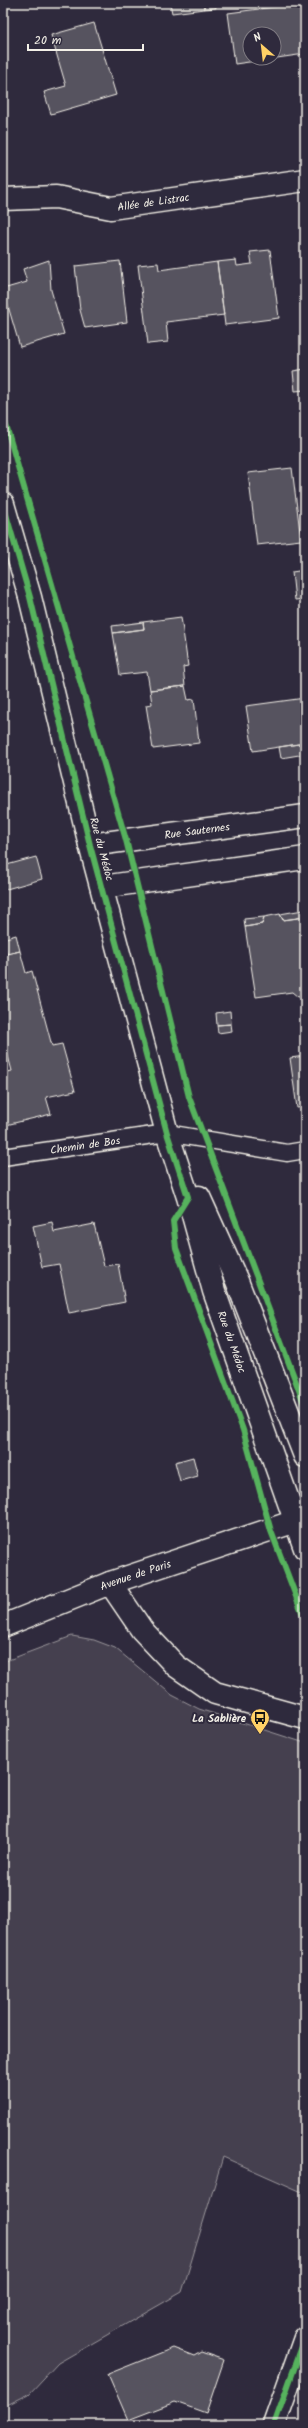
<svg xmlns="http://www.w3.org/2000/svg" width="308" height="2428" font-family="Kalam,sans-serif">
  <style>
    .green { fill: #454050; stroke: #9c989c }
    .building { fill: #56525f; stroke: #f4f1e8; fill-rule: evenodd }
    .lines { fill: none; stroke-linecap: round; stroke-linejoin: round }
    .service-casing { stroke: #f4f1e8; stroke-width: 19 }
    .minor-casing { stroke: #f4f1e8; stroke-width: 25 }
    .tertiary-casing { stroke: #f4f1e8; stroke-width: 25 }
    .service { stroke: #2f2a3d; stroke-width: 16 }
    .minor { stroke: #2f2a3d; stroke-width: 22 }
    .tertiary { stroke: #2f2a3d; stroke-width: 22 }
    .cycleway-casing { stroke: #2f2a3d; stroke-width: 8 }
    .cycleway { stroke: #56b35d; stroke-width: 6 }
    .labels { text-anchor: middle; stroke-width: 4; stroke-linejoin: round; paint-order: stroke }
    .street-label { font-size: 11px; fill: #f4f1e8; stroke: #2f2a3d }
    .poi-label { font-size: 11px; font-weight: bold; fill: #f4f1e8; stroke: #2f2a3d; text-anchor: end }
  </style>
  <rect width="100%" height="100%" fill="#2f2a3d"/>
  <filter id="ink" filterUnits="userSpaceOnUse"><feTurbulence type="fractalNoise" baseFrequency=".025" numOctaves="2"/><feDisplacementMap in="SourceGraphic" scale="8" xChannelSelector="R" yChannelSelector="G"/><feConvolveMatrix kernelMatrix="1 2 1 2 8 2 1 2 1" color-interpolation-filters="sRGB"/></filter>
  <g filter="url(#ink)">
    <path class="green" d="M 72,1636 L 94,1640 L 115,1648 L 172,1695 L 199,1709 L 305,1743 L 305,2185 L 302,2192 L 223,2157 L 182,2292 L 58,2363 L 29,2394 L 3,2407 L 3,1662 Z"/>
    <path class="building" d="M 170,3 L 204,3 L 204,9 L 172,13 Z
      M 204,3 L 215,3 L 216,8 L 204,9 Z
      M 305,3 L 305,54 L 235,64 L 228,13 ZM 250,34 L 274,34 L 274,58 L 250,58 Z
      M 94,23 L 116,95 L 51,114 L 44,92 L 66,86 L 51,35 Z
      M 270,250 L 279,318 L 225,325 L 217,262 L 236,260 L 237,266 L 252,264 L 250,252 Z
      M 49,260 L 51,290 L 64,334 L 20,347 L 3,289 L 27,282 L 23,269 Z
      M 120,261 L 127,322 L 85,328 L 80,310 L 75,266 Z
      M 217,262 L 224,315 L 166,322 L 168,342 L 148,344 L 138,265 L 158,263 L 159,270 Z
      M 305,369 L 305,390 L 295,391 L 293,371 Z
      M 292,468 L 301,540 L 257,545 L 248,473 Z
      M 305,570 L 305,599 L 295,600 L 292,572 Z
      M 181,617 L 188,666 L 183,667 L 185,686 L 150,690 L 147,672 L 120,675 L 113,633 L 144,629 L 143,622 Z
      M 143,622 L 144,629 L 113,633 L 112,626 Z
      M 185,686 L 188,700 L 194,699 L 199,743 L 153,749 L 146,705 L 152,704 L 150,690 Z
      M 305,698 L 305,743 L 253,751 L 246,706 Z
      M 305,743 L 305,754 L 281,758 L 279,747 Z
      M 36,857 L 42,879 L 3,890 L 3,866 Z
      M 303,910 L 305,917 L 283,920 L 280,914 Z
      M 280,914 L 283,920 L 305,917 L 305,996 L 298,997 L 292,992 L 256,997 L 245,927 L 262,924 L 264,917 Z
      M 264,917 L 262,924 L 245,927 L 244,919 Z
      M 16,935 L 20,951 L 7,954 L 3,939 Z
      M 3,939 L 7,954 L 20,951 L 26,973 L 32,971 L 52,1046 L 62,1044 L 75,1091 L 46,1097 L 51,1114 L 6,1125 L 3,1113 L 3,1073 L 12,1071 L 3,1037 Z
      M 230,1011 L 231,1024 L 217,1025 L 216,1013 Z
      M 231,1024 L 232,1031 L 218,1033 L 217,1025 Z
      M 305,1056 L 305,1107 L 297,1108 L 290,1058 Z
      M 52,1222 L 54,1232 L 94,1224 L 104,1266 L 118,1264 L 125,1302 L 69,1313 L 59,1264 L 42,1267 L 33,1226 Z
      M 193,1457 L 198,1476 L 180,1481 L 175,1462 Z
      M 173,2348 L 194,2356 L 201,2352 L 224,2360 L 206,2413 L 175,2402 L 128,2420 L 108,2374 Z"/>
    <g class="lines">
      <g class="service-casing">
        <g id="service">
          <path id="s1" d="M 3,1157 L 167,1133 L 287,1153 L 305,1150"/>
        </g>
      </g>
      <g class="minor-casing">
        <g id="minor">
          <path id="s2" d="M 3,199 L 56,197 L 111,208 L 305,180"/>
          <path id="s3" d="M 90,845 L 305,816"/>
          <path d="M 102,887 L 305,858"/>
          <path d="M 110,1583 L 142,1630 L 176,1666 L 215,1693 L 305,1718"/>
        </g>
      </g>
      <g class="tertiary-casing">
        <g id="tertiary">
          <path id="s4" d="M 3,504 L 30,597 L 90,845 L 167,1133 L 188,1197 L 214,1291 L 305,1548"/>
          <path d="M 199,1197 L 237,1281 L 305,1456"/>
          <path id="s5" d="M 3,1626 L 110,1583 L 305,1518"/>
          <path d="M 274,2425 L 305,2338"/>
        </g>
      </g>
      <use href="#service" class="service"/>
      <use href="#minor" class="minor"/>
      <use href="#tertiary" class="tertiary"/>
      <g class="cycleway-casing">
        <path id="cycleway" d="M 3,415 L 126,840 L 189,1097 L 305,1406
          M 3,504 L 30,597 L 90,845 L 167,1133 L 188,1197 L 173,1221 L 176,1248 L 243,1430 L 271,1531 L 305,1620
          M 274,2425 L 305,2338"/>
      </g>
      <use href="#cycleway" class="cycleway"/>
    </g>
  </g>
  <defs>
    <g id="bus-pin" transform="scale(1)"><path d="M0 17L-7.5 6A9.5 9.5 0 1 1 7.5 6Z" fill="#ffd166" stroke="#2f2a3d"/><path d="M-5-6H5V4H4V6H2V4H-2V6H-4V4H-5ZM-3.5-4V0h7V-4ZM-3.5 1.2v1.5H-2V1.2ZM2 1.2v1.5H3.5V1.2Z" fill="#111"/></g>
  </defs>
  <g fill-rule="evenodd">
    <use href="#bus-pin" x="260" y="1718"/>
  </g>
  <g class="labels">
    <g class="street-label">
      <text dy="4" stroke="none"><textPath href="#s2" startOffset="152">Allée de Listrac</textPath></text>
      <text dy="4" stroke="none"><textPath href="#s3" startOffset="108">Rue Sauternes</textPath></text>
      <text transform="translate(102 849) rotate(75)" y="4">Rue du Médoc</text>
      <text dy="4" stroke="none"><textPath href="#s1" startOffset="83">Chemin de Bos</textPath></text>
      <text dy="4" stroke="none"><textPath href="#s4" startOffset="869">Rue du Médoc</textPath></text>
      <text dy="4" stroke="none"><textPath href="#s5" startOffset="142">Avenue de Paris</textPath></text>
    </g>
    <g class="poi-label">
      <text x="246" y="1722">La Sablière</text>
    </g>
  </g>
  <rect width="308" height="2428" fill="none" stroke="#2f2a3d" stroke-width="16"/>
  <rect x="8" y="8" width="292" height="2412" fill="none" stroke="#f4f1e8" stroke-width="1.5" filter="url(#ink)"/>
  <g transform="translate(262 46) rotate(332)"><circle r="19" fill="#2f2a3d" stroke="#7e7a81"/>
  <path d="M0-3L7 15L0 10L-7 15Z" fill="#ffd166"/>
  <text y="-6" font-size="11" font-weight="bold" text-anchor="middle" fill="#f4f1e8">N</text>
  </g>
  <path d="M28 44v6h115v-6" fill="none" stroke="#f4f1e8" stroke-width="2"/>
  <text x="34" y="44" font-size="12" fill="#f4f1e8" stroke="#2f2a3d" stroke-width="3" paint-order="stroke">20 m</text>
</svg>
